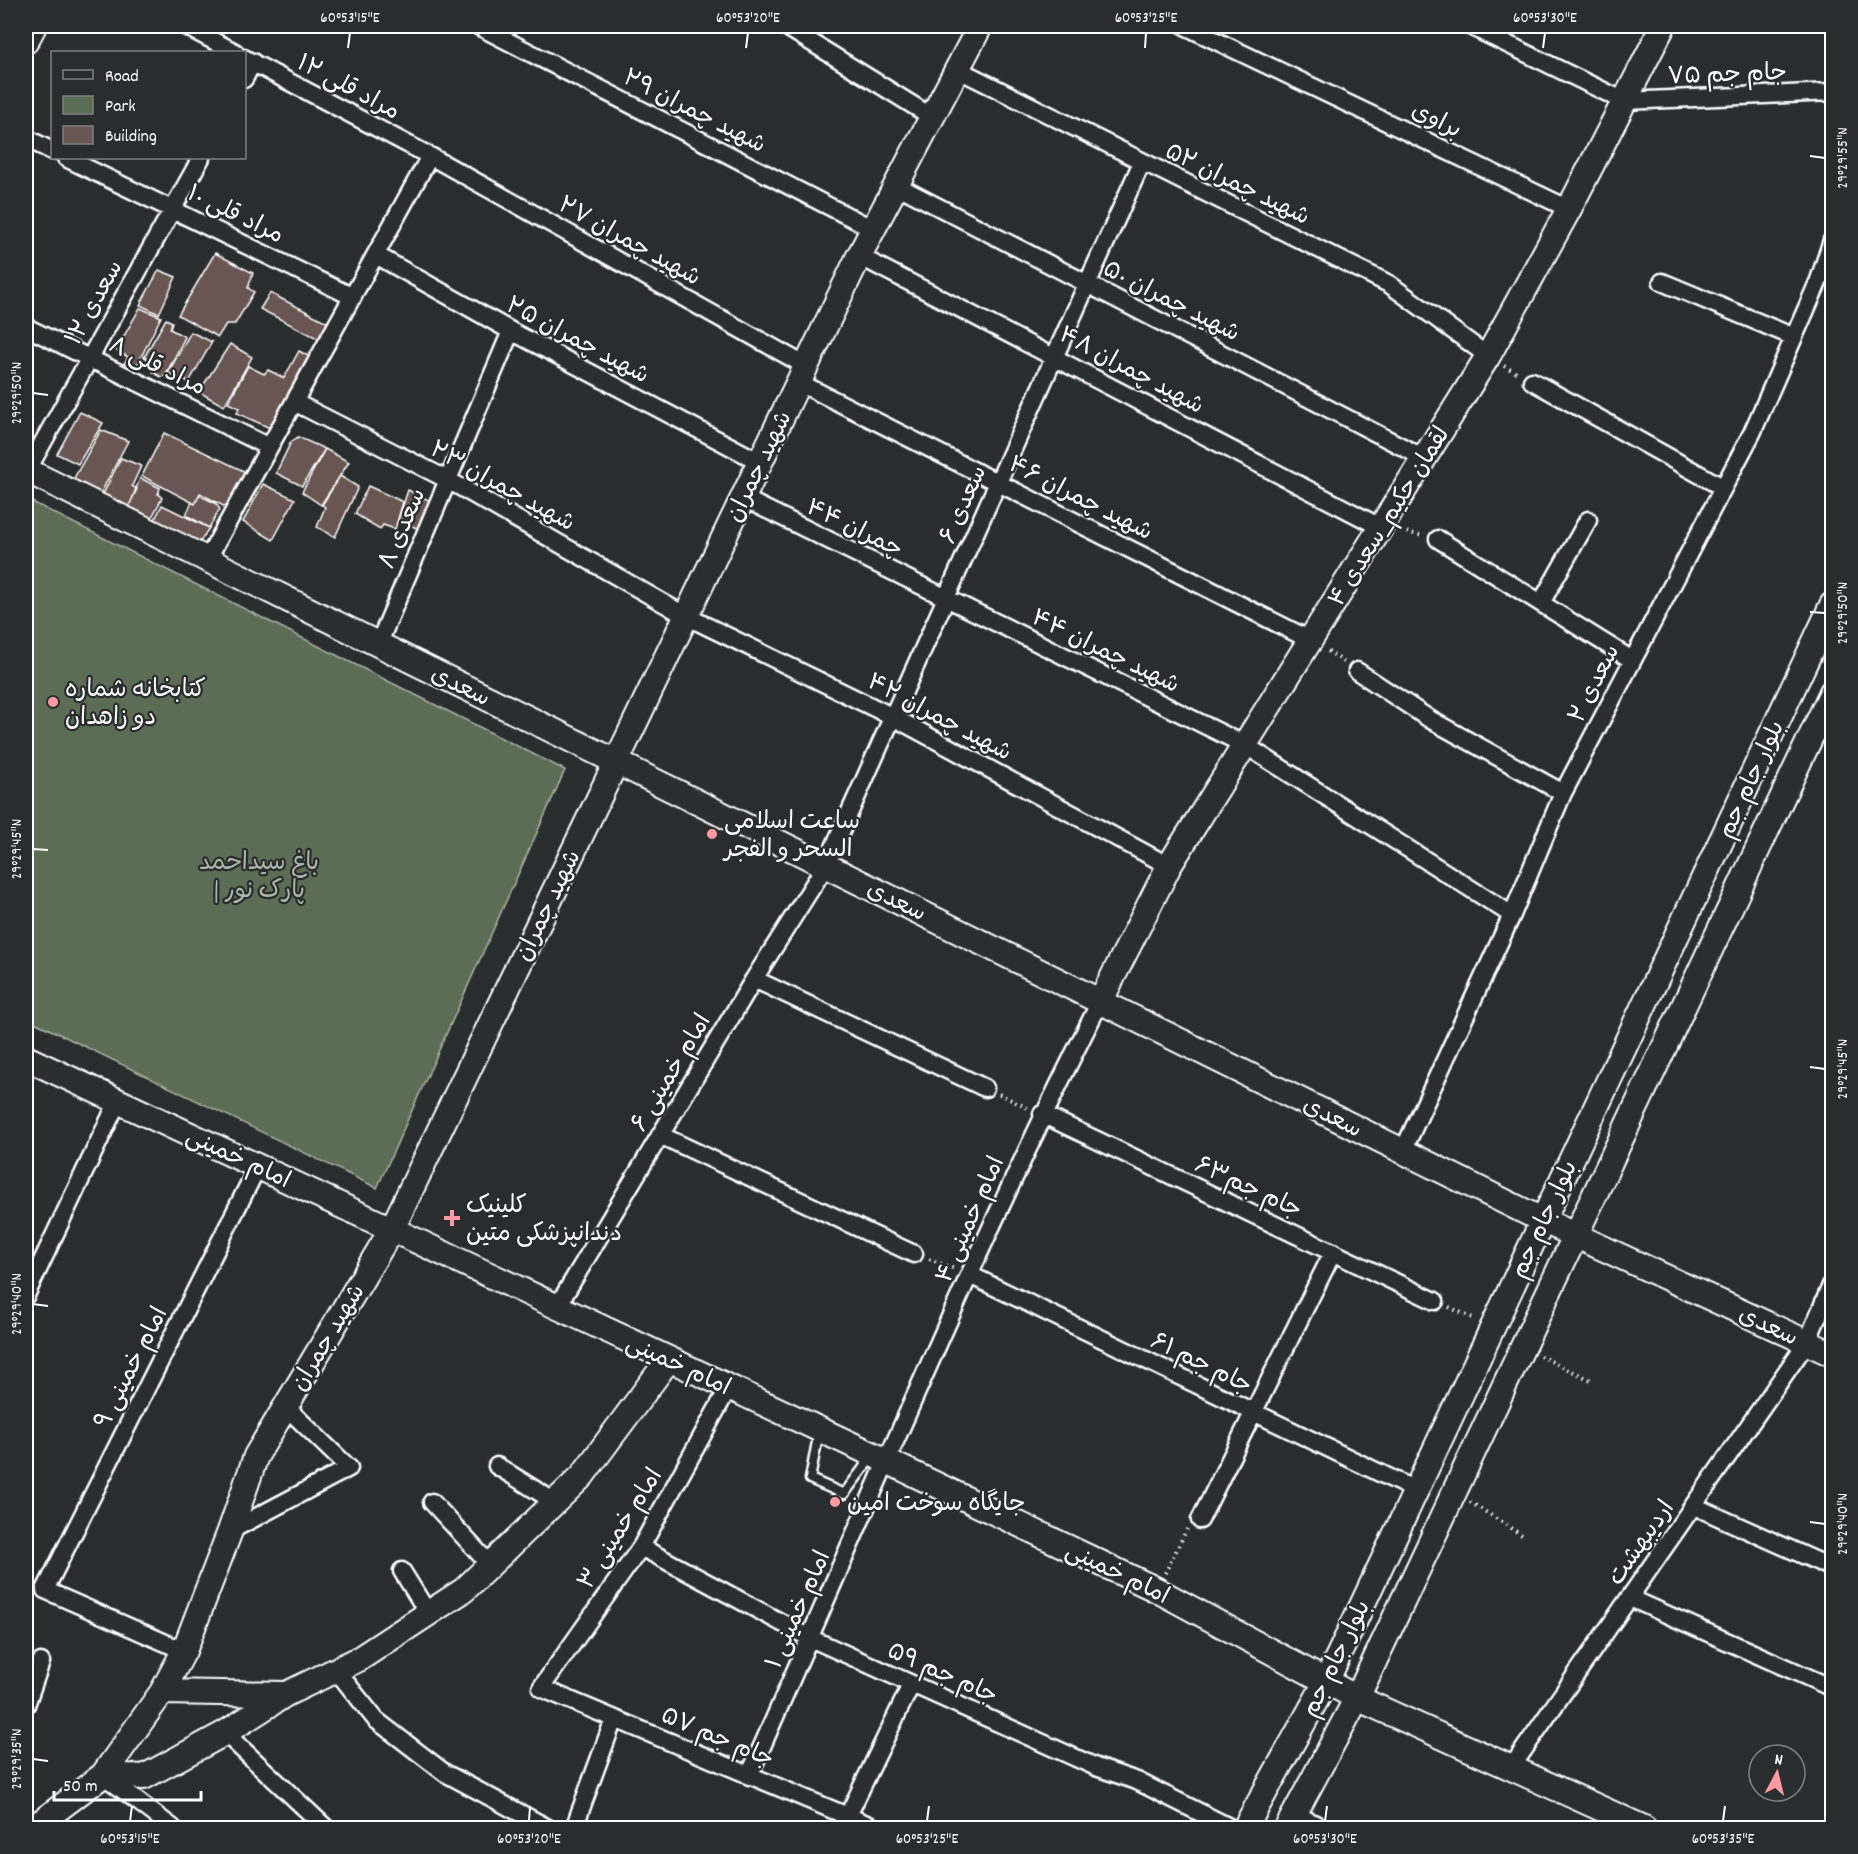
<svg xmlns="http://www.w3.org/2000/svg" width="1858" height="1854" font-family="Dekko,'Playpen Sans Arabic',sans-serif">
  <style>
    .green { fill: #5b6c55; stroke: #adb6aa; stroke-width: 1.5 }
    .building { fill: #695753; stroke: #fff; stroke-width: 1.5 }
    .lines { fill: none; stroke-linecap: round; stroke-linejoin: round }
    .lane-casing { stroke: #fff; stroke-width: 13 }
    .street-casing { stroke: #fff; stroke-width: 21 }
    .secondary-casing { stroke: #fff; stroke-width: 28 }
    .path { stroke: #fff; stroke-width: 4; stroke-dasharray: 1.5 4.5; stroke-linecap: butt }
    .lane { stroke: #2a2d2e; stroke-width: 8 }
    .street { stroke: #2a2d2e; stroke-width: 16 }
    .secondary { stroke: #2a2d2e; stroke-width: 24 }
    .ticks { fill: none; stroke: #fff; stroke-width: 2 }
    .poi-dot { fill: #ff9aa2; stroke: #2a2d2e; stroke-width: 2 }
    .labels { text-anchor: middle; stroke-width: 4.5; stroke-linejoin: round; paint-order: stroke }
    .street-label { font-size: 24px; fill: #fff; stroke: #2a2d2e }
    .poi-label { font-size: 24px; fill: #fff; stroke: #2a2d2e; text-anchor: start }
    .park-label { font-size: 24px; fill: #adb6aa; stroke: #2a2d2e }
    .neatline { fill: none; stroke: #fff; stroke-width: 2 }
    .ticks-label { font-size: 15px; text-anchor: middle; fill: #fff }
  </style>
  <rect width="100%" height="100%" fill="#2a2d2e"/>
  <filter id="ink" filterUnits="userSpaceOnUse"><feTurbulence type="fractalNoise" baseFrequency=".0167" numOctaves="2"/><feDisplacementMap in="SourceGraphic" scale="12" xChannelSelector="R" yChannelSelector="G"/><feConvolveMatrix kernelMatrix="1 2 1 2 8 2 1 2 1" color-interpolation-filters="sRGB"/></filter>
  <g filter="url(#ink)">
    <path class="green" d="M 26,499 L 565,770 L 377,1188 L 26,1018 Z"/>
    <path class="building" d="M 215,253 L 253,273 L 248,288 L 254,292 L 235,324 L 226,324 L 218,337 L 178,315 Z
      M 159,270 L 176,277 L 159,314 L 140,305 Z
      M 270,293 L 329,323 L 321,340 L 260,309 Z
      M 140,308 L 161,317 L 132,375 L 121,369 L 128,357 L 116,350 Z
      M 166,319 L 172,322 L 170,329 L 185,337 L 165,376 L 161,377 L 153,372 L 156,364 L 144,357 Z
      M 191,332 L 212,342 L 189,382 L 168,373 Z
      M 230,344 L 252,357 L 224,406 L 199,392 Z
      M 299,351 L 312,358 L 270,428 L 237,413 L 239,408 L 228,403 L 248,366 L 264,374 L 268,370 L 284,378 Z
      M 80,412 L 103,423 L 78,464 L 57,454 Z
      M 101,430 L 128,441 L 98,498 L 69,487 Z
      M 164,433 L 248,473 L 227,508 L 200,493 L 195,504 L 142,476 Z
      M 298,437 L 325,449 L 302,486 L 276,473 L 291,442 Z
      M 325,449 L 349,462 L 321,505 L 302,492 Z
      M 121,458 L 141,466 L 132,486 L 137,489 L 127,510 L 101,498 Z
      M 340,476 L 358,487 L 335,537 L 317,527 L 325,507 L 322,505 Z
      M 140,478 L 160,488 L 158,494 L 162,498 L 150,521 L 128,510 Z
      M 263,484 L 295,499 L 273,540 L 243,522 Z
      M 368,486 L 403,502 L 395,529 L 383,525 L 380,529 L 355,514 Z
      M 408,490 L 433,502 L 419,529 L 398,520 Z
      M 199,495 L 215,503 L 220,509 L 209,528 L 186,515 L 192,502 L 195,504 Z
      M 162,505 L 209,528 L 198,545 L 153,523 Z"/>
    <g class="lines">
      <g class="lane-casing">
        <path id="lane" d="M 819,1431 L 810,1479 L 844,1494 L 871,1458"/>
      </g>
      <g class="street-casing">
        <path id="street" d="M 185,26 L 235,52
          M 478,26 L 873,229
          M 785,26 L 932,117
          M 1185,26 L 1569,209
          M 1470,26 L 1624,101 L 1832,92
          M 244,58 L 430,156 L 806,366
          M 957,69 L 1389,284 L 1488,356
          M 244,79 L 253,62
          M 26,138 L 52,151
          M 66,158 L 353,297
          M 896,185 L 1424,458
          M 376,255 L 511,331 L 760,462
          M 859,256 L 1382,528
          M 1662,282 L 1794,337
          M 26,327 L 269,447
          M 1532,381 L 1722,487
          M 798,382 L 1310,640
          M 294,402 L 448,480 L 686,616 L 893,717 L 1169,866
          M 27,471 L 201,158
          M 743,498 L 1245,745 L 1512,915
          M 1438,539 L 1632,660
          M 207,560 L 430,156
          M 1541,603 L 1588,520
          M 378,645 L 511,331
          M 1357,671 L 1431,720 L 1563,793
          M 1816,727 L 1832,734
          M 754,979 L 985,1088
          M 1042,1114 L 1435,1301
          M 660,1135 L 914,1254
          M 1403,1151 L 1512,915 L 1563,793 L 1752,433 L 1819,280 L 1832,240
          M 970,1275 L 1415,1490
          M 26,1295 L 118,1101
          M 557,1307 L 754,979 L 826,865 L 1142,162
          M 729,1387 L 641,1547 L 541,1688 L 876,1828
          M 497,1466 L 555,1502
          M 432,1502 L 490,1565
          M 1694,1506 L 1832,1568
          M 1200,1520 L 1333,1252
          M 230,1531 L 349,1468 L 286,1407
          M 641,1547 L 810,1638 L 1096,1767 L 1137,1781 L 1231,1828
          M 402,1571 L 428,1613
          M 1630,1598 L 1832,1688
          M 184,1651 L 45,1590 L 258,1166
          M 336,1670 L 376,1720 L 445,1773 L 548,1828
          M 26,1705 L 41,1662
          M 225,1733 L 326,1828
          M 1511,1768 L 1807,1342 L 1832,1283
          M 103,1775 L 173,1828
          M 749,1776 C 864,1516 972,1253 1101,1000
          M 1295,1814 L 1323,1828
          M 574,1828 L 614,1719
          M 842,1828 L 911,1685"/>
      </g>
      <g class="secondary-casing">
        <path id="secondary" d="M 26,41 L 34,26
          M 26,470 L 1542,1220 L 1832,1354
          M 1101,1000 L 1169,866 L 1488,356 L 1569,209 L 1663,26
          M 26,1058 L 874,1455 L 1157,1590 L 1357,1698 L 1644,1828
          M 162,1692 L 286,1694
          M 103,1775 L 162,1692 L 184,1651 L 230,1531 L 256,1456 L 392,1229 L 859,256 L 980,26
          M 33,1828 L 103,1775 L 144,1777 L 225,1733 L 286,1694 L 359,1659 L 464,1590 L 582,1476 L 669,1359
          M 1245,1828 L 1326,1682 L 1832,605
          M 1287,1828 L 1357,1698 L 1832,692"/>
      </g>
      <path class="path" d="M 1504,366 L 1519,374
        M 1401,531 L 1423,536
        M 1328,651 L 1344,662
        M 999,1094 L 1028,1108
        M 929,1259 L 955,1269
        M 1449,1307 L 1475,1319
        M 1540,1356 L 1591,1380
        M 1470,1502 L 1522,1535
        M 1165,1573 L 1187,1529"/>
      <use href="#lane" class="lane"/>
      <use href="#street" class="street"/>
      <use href="#secondary" class="secondary"/>
    </g>
  </g>
  <path class="ticks" d="M 348,48 L 350,33M 746,48 L 748,33M 1145,48 L 1146,33M 1543,48 L 1545,33M 1810,156 L 1825,158M 33,393 L 48,395M 1810,612 L 1825,613M 33,849 L 48,850M 1810,1067 L 1825,1069M 33,1304 L 48,1306M 1810,1522 L 1825,1524M 33,1759 L 48,1761M 130,1821 L 132,1806M 529,1821 L 530,1806M 927,1821 L 929,1806M 1325,1821 L 1327,1806M 1723,1821 L 1725,1806"/>
  <g class="poi-dot">
    <circle cx="53" cy="702" r="6"/>
    <circle cx="712" cy="834" r="6"/>
    <path d="M449 1209h6v6h6v6h-6v6h-6v-6h-6v-6h6z"/>
    <circle cx="835" cy="1502" r="6"/>
  </g>
  <g class="labels">
    <g class="street-label">
      <text transform="translate(1727 73) rotate(-2)" y="8">جام جم ۷۵</text>
      <text transform="translate(349 86) rotate(28)" y="8">مراد قلی ۱۲</text>
      <text transform="translate(695 110) rotate(27)" y="8">شهید چمران ۲۹</text>
      <text transform="translate(1437 119) rotate(26)" y="8">براوی</text>
      <text transform="translate(1238 183) rotate(26)" y="8">شهید چمران ۵۲</text>
      <text transform="translate(236 213) rotate(26)" y="8">مراد قلی ۱۰</text>
      <text transform="translate(630 240) rotate(29)" y="8">شهید چمران ۲۷</text>
      <text transform="translate(1172 300) rotate(27)" y="8">شهید چمران ۵۰</text>
      <text transform="translate(93 302) rotate(-61)" y="8">سعدی ۱۲</text>
      <text transform="translate(578 339) rotate(28)" y="8">شهید چمران ۲۵</text>
      <text transform="translate(158 365) rotate(26)" y="8">مراد قلی ۸</text>
      <text transform="translate(1132 369) rotate(28)" y="8">شهید چمران ۴۸</text>
      <text transform="translate(758 466) rotate(-64)" y="8">شهید چمران</text>
      <text transform="translate(503 485) rotate(29)" y="8">شهید چمران ۲۳</text>
      <text transform="translate(1081 497) rotate(27)" y="8">شهید چمران ۴۶</text>
      <text transform="translate(962 504) rotate(-66)" y="8">سعدی ۶</text>
      <text transform="translate(1388 516) rotate(-58)" y="8">لقمان حکیم_سعدی ۴</text>
      <text transform="translate(855 527) rotate(26)" y="8">چمران ۴۴</text>
      <text transform="translate(401 528) rotate(-67)" y="8">سعدی ۸</text>
      <text transform="translate(1106 650) rotate(26)" y="8">شهید چمران ۴۴</text>
      <text transform="translate(1593 683) rotate(-63)" y="8">سعدی ۲</text>
      <text transform="translate(461 685) rotate(26)" y="8">سعدی</text>
      <text transform="translate(940 716) rotate(28)" y="8">شهید چمران ۴۲</text>
      <text transform="translate(1750 779) rotate(-65)" y="8">بلوار جام جم</text>
      <text transform="translate(897 900) rotate(26)" y="8">سعدی</text>
      <text transform="translate(547 905) rotate(-64)" y="8">شهید چمران</text>
      <text transform="translate(670 1072) rotate(-59)" y="8">امام خمینی ۶</text>
      <text transform="translate(1333 1116) rotate(27)" y="8">سعدی</text>
      <text transform="translate(239 1157) rotate(25)" y="8">امام خمینی</text>
      <text transform="translate(1249 1186) rotate(25)" y="8">جام جم۶۳</text>
      <text transform="translate(969 1219) rotate(-66)" y="8">امام خمینی ۴</text>
      <text transform="translate(1543 1219) rotate(-65)" y="8">بلوار جام جم</text>
      <text transform="translate(1769 1325) rotate(25)" y="8">سعدی</text>
      <text transform="translate(327 1337) rotate(-59)" y="8">شهید چمران</text>
      <text transform="translate(1202 1362) rotate(26)" y="8">جام جم ۶۱</text>
      <text transform="translate(679 1364) rotate(25)" y="8">امام خمینی</text>
      <text transform="translate(130 1367) rotate(-63)" y="8">امام خمینی ۹</text>
      <text transform="translate(619 1528) rotate(-58)" y="8">امام خمینی ۳</text>
      <text transform="translate(1640 1542) rotate(-55)" y="8">اردیبهشت</text>
      <text transform="translate(1118 1572) rotate(26)" y="8">امام خمینی</text>
      <text transform="translate(797 1609) rotate(-66)" y="8">امام خمینی ۱</text>
      <text transform="translate(1335 1658) rotate(-64)" y="8">بلوار جام جم</text>
      <text transform="translate(943 1672) rotate(24)" y="8">جام جم ۵۹</text>
      <text transform="translate(718 1736) rotate(23)" y="8">جام جم ۵۷</text>
    </g>
    <g class="poi-label">
      <text x="65" y="696">کتابخانه شماره<tspan x="65" dy="28">دو زاهدان</tspan></text>
      <text x="724" y="828">ساعت اسلامی<tspan x="724" dy="28">السحر و الفجر</tspan></text>
      <text x="466" y="1212">کلینیک<tspan x="466" dy="28">دندانپزشکی متین</tspan></text>
      <text x="847" y="1510">جایگاه سوخت امین</text>
    </g>
    <g class="park-label">
      <text x="259" y="869">باغ سیداحمد<tspan x="259" dy="28">| پارک نور</tspan></text>
    </g>
  </g>
  <rect width="1858" height="1854" fill="none" stroke="#2a2d2e" stroke-width="66"/>
  <rect x="51" y="51" width="195" height="108" fill="#2a2d2e" stroke="#7f8182" stroke-width="1.5"/>
  <rect x="63" y="70" width="30" height="9" fill="#2a2d2e" stroke="#7f8182" stroke-width="1.5"/>
  <text x="105" y="81" font-size="18" fill="#ffffff">Road</text>
  <rect x="63" y="96" width="30" height="18" fill="#5b6c55" stroke="#7f8182" stroke-width="1.5"/>
  <text x="105" y="111" font-size="18" fill="#ffffff">Park</text>
  <rect x="63" y="126" width="30" height="18" fill="#695753" stroke="#7f8182" stroke-width="1.5"/>
  <text x="105" y="141" font-size="18" fill="#ffffff">Building</text>
  <g transform="translate(1777 1773) rotate(7)"><circle r="28" fill="#2a2d2e" stroke="#7f8182" stroke-width="1.5"/>
  <path d="M0-4.5L10 22L0 15L-10 22Z" fill="#ff9aa2"/>
  <text y="-9" font-size="16" font-weight="bold" text-anchor="middle" fill="#ffffff">N</text>
  </g>
  <path d="M54 1791v9h147v-9" fill="none" stroke="#ffffff" stroke-width="3"/>
  <text x="63" y="1791" font-size="18" fill="#ffffff" stroke="#2a2d2e" stroke-width="4.5" paint-order="stroke">50 m</text>
  <rect x="33" y="33" width="1792" height="1788" class="neatline"/>
  <g class="ticks-label">
    <text x="350" y="22">60°53'15"E</text>
    <text x="748" y="22">60°53'20"E</text>
    <text x="1146" y="22">60°53'25"E</text>
    <text x="1545" y="22">60°53'30"E</text>
    <text transform="translate(1842 158) rotate(-90)" y="5">29°29'55"N</text>
    <text transform="translate(16 393) rotate(-90)" y="5">29°29'50"N</text>
    <text transform="translate(1842 613) rotate(-90)" y="5">29°29'50"N</text>
    <text transform="translate(16 849) rotate(-90)" y="5">29°29'45"N</text>
    <text transform="translate(1842 1069) rotate(-90)" y="5">29°29'45"N</text>
    <text transform="translate(16 1304) rotate(-90)" y="5">29°29'40"N</text>
    <text transform="translate(1842 1524) rotate(-90)" y="5">29°29'40"N</text>
    <text transform="translate(16 1759) rotate(-90)" y="5">29°29'35"N</text>
    <text x="130" y="1843">60°53'15"E</text>
    <text x="529" y="1843">60°53'20"E</text>
    <text x="927" y="1843">60°53'25"E</text>
    <text x="1325" y="1843">60°53'30"E</text>
    <text x="1723" y="1843">60°53'35"E</text>
  </g>
</svg>
